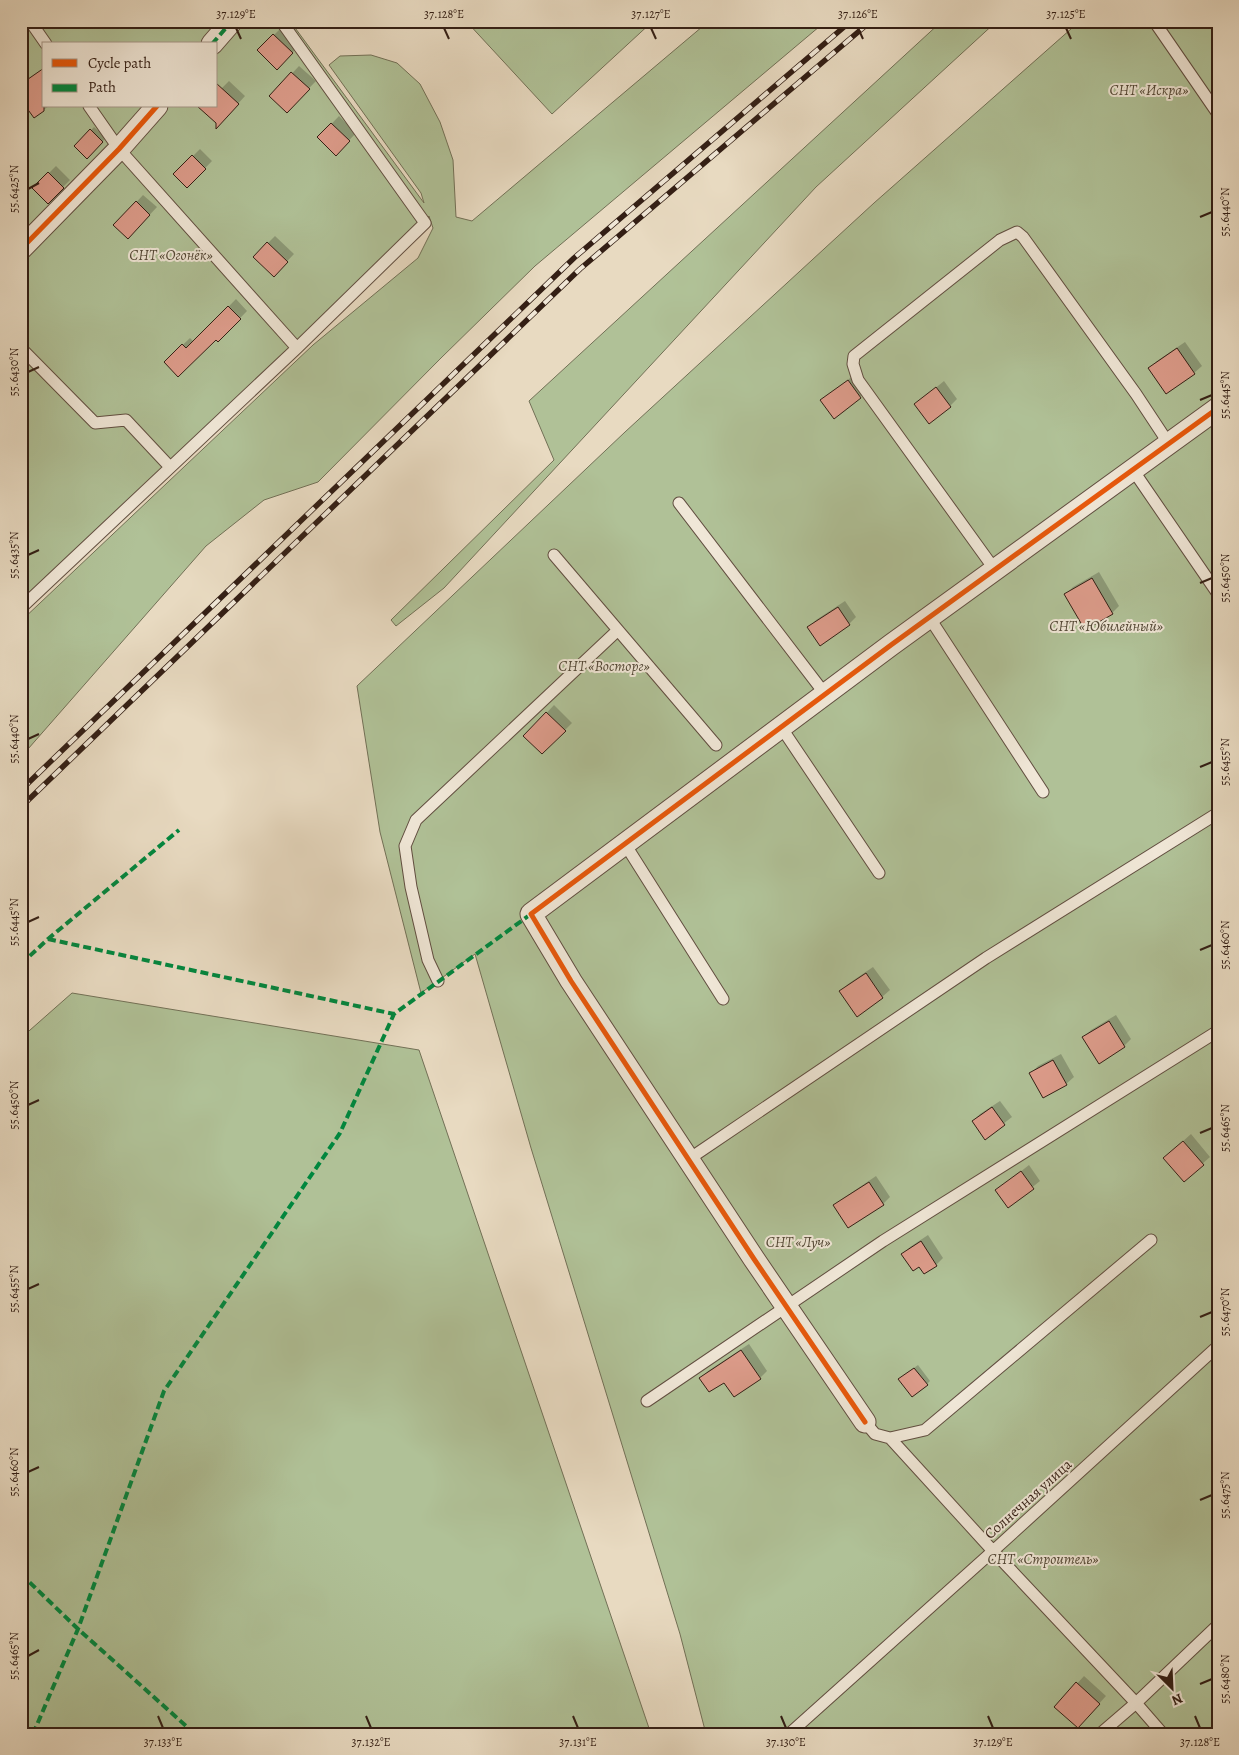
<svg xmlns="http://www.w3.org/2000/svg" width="1239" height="1755" font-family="Alegreya,serif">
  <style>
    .green { fill: #b0c197; stroke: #727056; fill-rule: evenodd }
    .shadow { fill: #0003 }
    .building { fill: #dd9c8b; stroke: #341f15 }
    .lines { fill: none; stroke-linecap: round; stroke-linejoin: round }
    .service-casing { stroke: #614e40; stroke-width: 13 }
    .minor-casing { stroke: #614e40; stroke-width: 23 }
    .service { stroke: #f0e7d7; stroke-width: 11 }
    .minor { stroke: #f0e7d7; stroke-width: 21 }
    .rail-casing { stroke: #341f15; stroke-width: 5.5 }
    .rail { stroke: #f0e7d7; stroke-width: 4; stroke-dasharray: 11; stroke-linecap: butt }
    .quiet { stroke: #00873e; stroke-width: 4; stroke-dasharray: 8 4; stroke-linecap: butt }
    .cycleway-casing { stroke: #f0e7d7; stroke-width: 8 }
    .cycleway { stroke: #e8590c; stroke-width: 5 }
    .ticks { fill: none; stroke: #341f15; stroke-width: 2 }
    .labels { text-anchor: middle; stroke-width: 4; stroke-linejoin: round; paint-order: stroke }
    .park-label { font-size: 15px; font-style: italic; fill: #534836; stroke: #f0e7d7 }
    .street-label { font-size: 15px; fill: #341f15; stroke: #f0e7d7 }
    .neatline { fill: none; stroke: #341f15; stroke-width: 2 }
    .ticks-label { font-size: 12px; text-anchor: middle; fill: #341f15 }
  </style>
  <rect width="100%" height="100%" fill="#e8dac1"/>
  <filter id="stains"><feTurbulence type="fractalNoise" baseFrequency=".004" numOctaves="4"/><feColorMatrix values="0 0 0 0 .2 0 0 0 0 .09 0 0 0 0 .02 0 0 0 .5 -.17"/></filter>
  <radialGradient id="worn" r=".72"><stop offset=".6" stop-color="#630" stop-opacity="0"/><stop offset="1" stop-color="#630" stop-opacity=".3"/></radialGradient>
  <path class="green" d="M 21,21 L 290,21 L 424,203 L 421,193 L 329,65 L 340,56 L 371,55 L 397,63 L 420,84 L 440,122 L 453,160 L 456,217 L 472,221 L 709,21 L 826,21 L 535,266 L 441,358 L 318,482 L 264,500 L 206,546 L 21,757 L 21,621 L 313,345 L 418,258 L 433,228 L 429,216 L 21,604 ZM 44,44 L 216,44 L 216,106 L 44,106 Z
    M 466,21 L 653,21 L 552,114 Z
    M 942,21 L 997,21 L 816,187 L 444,588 L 396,626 L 391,620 L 554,460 L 529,401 Z
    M 1080,21 L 1218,21 L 1218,1734 L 706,1734 L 680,1634 L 531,1148 L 475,954 L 421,993 L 380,832 L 357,686 L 625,432 L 874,203 Z
    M 72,993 L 419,1050 L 651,1734 L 21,1734 L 21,1038 Z"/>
  <path class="shadow" d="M 281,28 L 299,46 L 277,68 L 259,50 Z
    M 299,66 L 316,81 L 287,111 L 271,96 Z
    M 44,68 L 44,106 L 49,106 L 35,116 L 21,84 Z
    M 229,81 L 245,96 L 226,117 L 216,106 L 216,94 Z
    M 339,116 L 356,133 L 336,154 L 319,137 Z
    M 94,127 L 106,138 L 87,157 L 76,146 Z
    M 200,149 L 212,161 L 187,187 L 175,174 Z
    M 56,166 L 70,180 L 48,202 L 34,188 Z
    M 143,195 L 157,207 L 128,238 L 115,225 Z
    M 275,236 L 294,254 L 274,275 L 254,257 Z
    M 236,299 L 247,311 L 218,341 L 216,338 L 165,362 L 190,338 L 194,342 Z
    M 1185,342 L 1202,366 L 1194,373 L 1167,392 L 1150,368 L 1157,361 Z
    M 855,374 L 867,390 L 860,397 L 822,401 Z
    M 944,381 L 957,399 L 950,406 L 916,404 Z
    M 1099,572 L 1119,606 L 1112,613 L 1066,594 L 1073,587 Z
    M 845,601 L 856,617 L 849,624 L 809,627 L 816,620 Z
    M 554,705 L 572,723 L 542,753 L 525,736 Z
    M 873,967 L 890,990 L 882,997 L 840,992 L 848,984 Z
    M 1116,1015 L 1131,1039 L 1124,1046 L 1084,1037 L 1091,1030 Z
    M 1061,1054 L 1074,1077 L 1066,1084 L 1044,1096 L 1031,1073 L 1038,1066 Z
    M 1000,1101 L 1012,1117 L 985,1138 L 973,1121 L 980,1114 Z
    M 1191,1134 L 1210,1157 L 1184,1180 L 1172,1151 Z
    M 1029,1165 L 1040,1181 L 1009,1206 L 997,1190 Z
    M 876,1176 L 890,1197 L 883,1204 L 835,1206 L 842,1199 Z
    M 928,1235 L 943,1258 L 936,1265 L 919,1265 L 903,1254 L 910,1247 Z
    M 749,1344 L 767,1371 L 760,1378 L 724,1381 L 701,1378 L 708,1371 Z
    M 918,1365 L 930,1381 L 927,1384 L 903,1376 Z
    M 1084,1676 L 1106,1696 L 1085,1719 L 1056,1707 Z"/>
  <path class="building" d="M 273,34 L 293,53 L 277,70 L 257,50 Z
    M 44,68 L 44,111 L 34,118 L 21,100 L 21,84 Z
    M 291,72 L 310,89 L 287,113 L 269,96 Z
    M 216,83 L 239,104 L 216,129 L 216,123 L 197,106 L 216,106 Z
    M 331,123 L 350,141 L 336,156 L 317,137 Z
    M 90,129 L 103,142 L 87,159 L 74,146 Z
    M 192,155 L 206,169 L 187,188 L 173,174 Z
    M 48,172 L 64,188 L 48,204 L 32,188 Z
    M 136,201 L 150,215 L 128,239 L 113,225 Z
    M 267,242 L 288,262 L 274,277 L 253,257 Z
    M 228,306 L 241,319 L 218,342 L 216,340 L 178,377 L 164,362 L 182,344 L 186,348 Z
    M 1177,348 L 1195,374 L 1166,394 L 1148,368 Z
    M 848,380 L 861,398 L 834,419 L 820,400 Z
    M 936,387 L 951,407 L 929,424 L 914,404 Z
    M 1092,578 L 1113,614 L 1085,630 L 1064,594 Z
    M 838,607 L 850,625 L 820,646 L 807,627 Z
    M 546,712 L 566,731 L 542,754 L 523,736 Z
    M 866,973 L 883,998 L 857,1017 L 839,991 Z
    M 1109,1021 L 1125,1047 L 1099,1064 L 1082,1037 Z
    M 1053,1060 L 1067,1085 L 1043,1098 L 1029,1073 Z
    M 992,1107 L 1005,1125 L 985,1140 L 972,1121 Z
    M 1183,1141 L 1204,1165 L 1184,1182 L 1163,1158 Z
    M 1021,1171 L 1034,1189 L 1008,1208 L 995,1190 Z
    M 869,1182 L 884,1205 L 848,1228 L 833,1205 Z
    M 921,1241 L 937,1266 L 924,1274 L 919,1267 L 913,1271 L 901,1254 Z
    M 741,1350 L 761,1379 L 734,1397 L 724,1383 L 709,1392 L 699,1378 Z
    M 914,1368 L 928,1385 L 912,1397 L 898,1379 Z
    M 1076,1682 L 1100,1704 L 1078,1728 L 1054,1707 Z"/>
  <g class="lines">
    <g class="service-casing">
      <path id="service" d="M 30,21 L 46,44
        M 1154,21 L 1218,114
        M 89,106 L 119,149 L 297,348
        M 21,348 L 95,423 L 126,420 L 170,467
        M 1133,470 L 1218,594
        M 679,503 L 825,694
        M 554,555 L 716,745
        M 995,570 L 858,380 L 853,364 L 854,356 L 1000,240 L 1017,232 L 1023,237 L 1136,394 L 1169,444
        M 21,608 L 297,348 L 425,223 L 281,21
        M 929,617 L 1043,792
        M 781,727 L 879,873
        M 625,844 L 723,999
        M 438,981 L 428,960 L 411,887 L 405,846 L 416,820 L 618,630
        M 689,1159 L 986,958 L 1218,813
        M 647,1401 L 883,1241 L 1218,1031
        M 865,1422 L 875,1434 L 890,1438 L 925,1430 L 1151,1240
        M 890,1438 L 993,1551 L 1136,1703 L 1163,1734
        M 789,1734 L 993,1551 L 1218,1346
        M 1100,1734 L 1136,1703 L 1218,1625"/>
    </g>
    <g class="minor-casing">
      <path id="minor" d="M 212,44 L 232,21
        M 21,249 L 119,149 L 157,106
        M 865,1422 L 754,1259 L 571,981 L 531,914 L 891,645 L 1218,408"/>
    </g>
    <use href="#service" class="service"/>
    <use href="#minor" class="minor"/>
    <g class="rail-casing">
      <path id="rail" d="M 21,790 L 574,258 L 851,21
        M 21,807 L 580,269 L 871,21"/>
    </g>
    <use href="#rail" class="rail"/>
    <path class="quiet" d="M 212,44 L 232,21
      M 48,939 L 394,1014
      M 21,964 L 48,939 L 179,830
      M 21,1574 L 78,1629 L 195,1734
      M 33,1734 L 78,1629 L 164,1391 L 340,1133 L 394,1014 L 531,914"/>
    <g class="cycleway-casing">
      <path id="cycleway" d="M 21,249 L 119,149 L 157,106
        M 865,1422 L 754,1259 L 571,981 L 531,914 L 891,645 L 1218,408"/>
    </g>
    <use href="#cycleway" class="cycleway"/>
  </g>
  <path class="ticks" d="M 236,28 L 241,39M 444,28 L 449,39M 651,28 L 656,39M 858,28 L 863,39M 1066,28 L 1071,39M 28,189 L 39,183M 1200,217 L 1212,212M 28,372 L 39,367M 1200,400 L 1212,395M 28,555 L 39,550M 1200,583 L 1212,578M 28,739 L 39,734M 1200,767 L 1212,762M 28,922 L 39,917M 1200,950 L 1212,945M 28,1105 L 39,1100M 1200,1133 L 1212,1128M 28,1289 L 39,1284M 1200,1317 L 1212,1312M 28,1472 L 39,1467M 1200,1500 L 1212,1495M 28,1656 L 39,1650M 1200,1684 L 1212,1679M 158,1716 L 163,1728M 366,1716 L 371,1728M 573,1716 L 578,1728M 781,1716 L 786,1728M 988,1716 L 993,1728M 1195,1716 L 1200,1728"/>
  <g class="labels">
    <g class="park-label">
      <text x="1149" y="95">СНТ «Искра»</text>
      <text x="171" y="260">СНТ «Огонёк»</text>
      <text x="1106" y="631">СНТ «Юбилейный»</text>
      <text x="604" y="671">СНТ «Восторг»</text>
      <text x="798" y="1247">СНТ «Луч»</text>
      <text x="1043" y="1564">СНТ «Строитель»</text>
    </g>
    <g class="street-label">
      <text transform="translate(1028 1499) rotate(-42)" y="5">Солнечная улица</text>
    </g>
  </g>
  <rect width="1239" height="1755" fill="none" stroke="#e8dac1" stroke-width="55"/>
  <rect x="42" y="42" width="175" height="65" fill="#f0e7d7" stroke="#a59789"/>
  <rect x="52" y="59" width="25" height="8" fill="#e8590c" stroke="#a59789"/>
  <text x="88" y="68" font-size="15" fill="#341f15">Cycle path</text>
  <rect x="52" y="84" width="25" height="8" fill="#00873e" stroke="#a59789"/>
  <text x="88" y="92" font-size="15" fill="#341f15">Path</text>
  <g transform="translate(1172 1688) rotate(156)" stroke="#f0e7d7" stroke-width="4" paint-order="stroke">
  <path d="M0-4L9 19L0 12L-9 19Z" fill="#341f15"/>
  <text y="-8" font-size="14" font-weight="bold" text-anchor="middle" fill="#341f15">N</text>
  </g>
  <rect x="28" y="28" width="1184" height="1700" class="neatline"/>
  <g class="ticks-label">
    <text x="236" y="18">37.129°E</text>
    <text x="444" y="18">37.128°E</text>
    <text x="651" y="18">37.127°E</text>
    <text x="858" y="18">37.126°E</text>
    <text x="1066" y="18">37.125°E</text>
    <text transform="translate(14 189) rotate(-90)" y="4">55.6425°N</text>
    <text transform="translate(1225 212) rotate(-90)" y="4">55.6440°N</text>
    <text transform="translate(14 372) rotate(-90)" y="4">55.6430°N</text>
    <text transform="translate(1225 395) rotate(-90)" y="4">55.6445°N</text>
    <text transform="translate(14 555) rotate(-90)" y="4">55.6435°N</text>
    <text transform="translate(1225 578) rotate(-90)" y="4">55.6450°N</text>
    <text transform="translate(14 739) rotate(-90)" y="4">55.6440°N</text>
    <text transform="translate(1225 762) rotate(-90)" y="4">55.6455°N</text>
    <text transform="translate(14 922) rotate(-90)" y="4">55.6445°N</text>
    <text transform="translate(1225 945) rotate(-90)" y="4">55.6460°N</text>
    <text transform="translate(14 1105) rotate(-90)" y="4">55.6450°N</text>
    <text transform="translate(1225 1128) rotate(-90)" y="4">55.6465°N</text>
    <text transform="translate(14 1289) rotate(-90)" y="4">55.6455°N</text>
    <text transform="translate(1225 1312) rotate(-90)" y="4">55.6470°N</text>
    <text transform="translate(14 1472) rotate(-90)" y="4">55.6460°N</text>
    <text transform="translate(1225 1495) rotate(-90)" y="4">55.6475°N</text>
    <text transform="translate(14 1656) rotate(-90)" y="4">55.6465°N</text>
    <text transform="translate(1225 1679) rotate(-90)" y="4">55.6480°N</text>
    <text x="163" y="1746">37.133°E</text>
    <text x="371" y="1746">37.132°E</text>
    <text x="578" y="1746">37.131°E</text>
    <text x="786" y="1746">37.130°E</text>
    <text x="993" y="1746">37.129°E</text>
    <text x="1200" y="1746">37.128°E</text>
  </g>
  <rect width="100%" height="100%" filter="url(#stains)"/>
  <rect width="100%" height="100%" fill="url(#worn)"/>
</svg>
